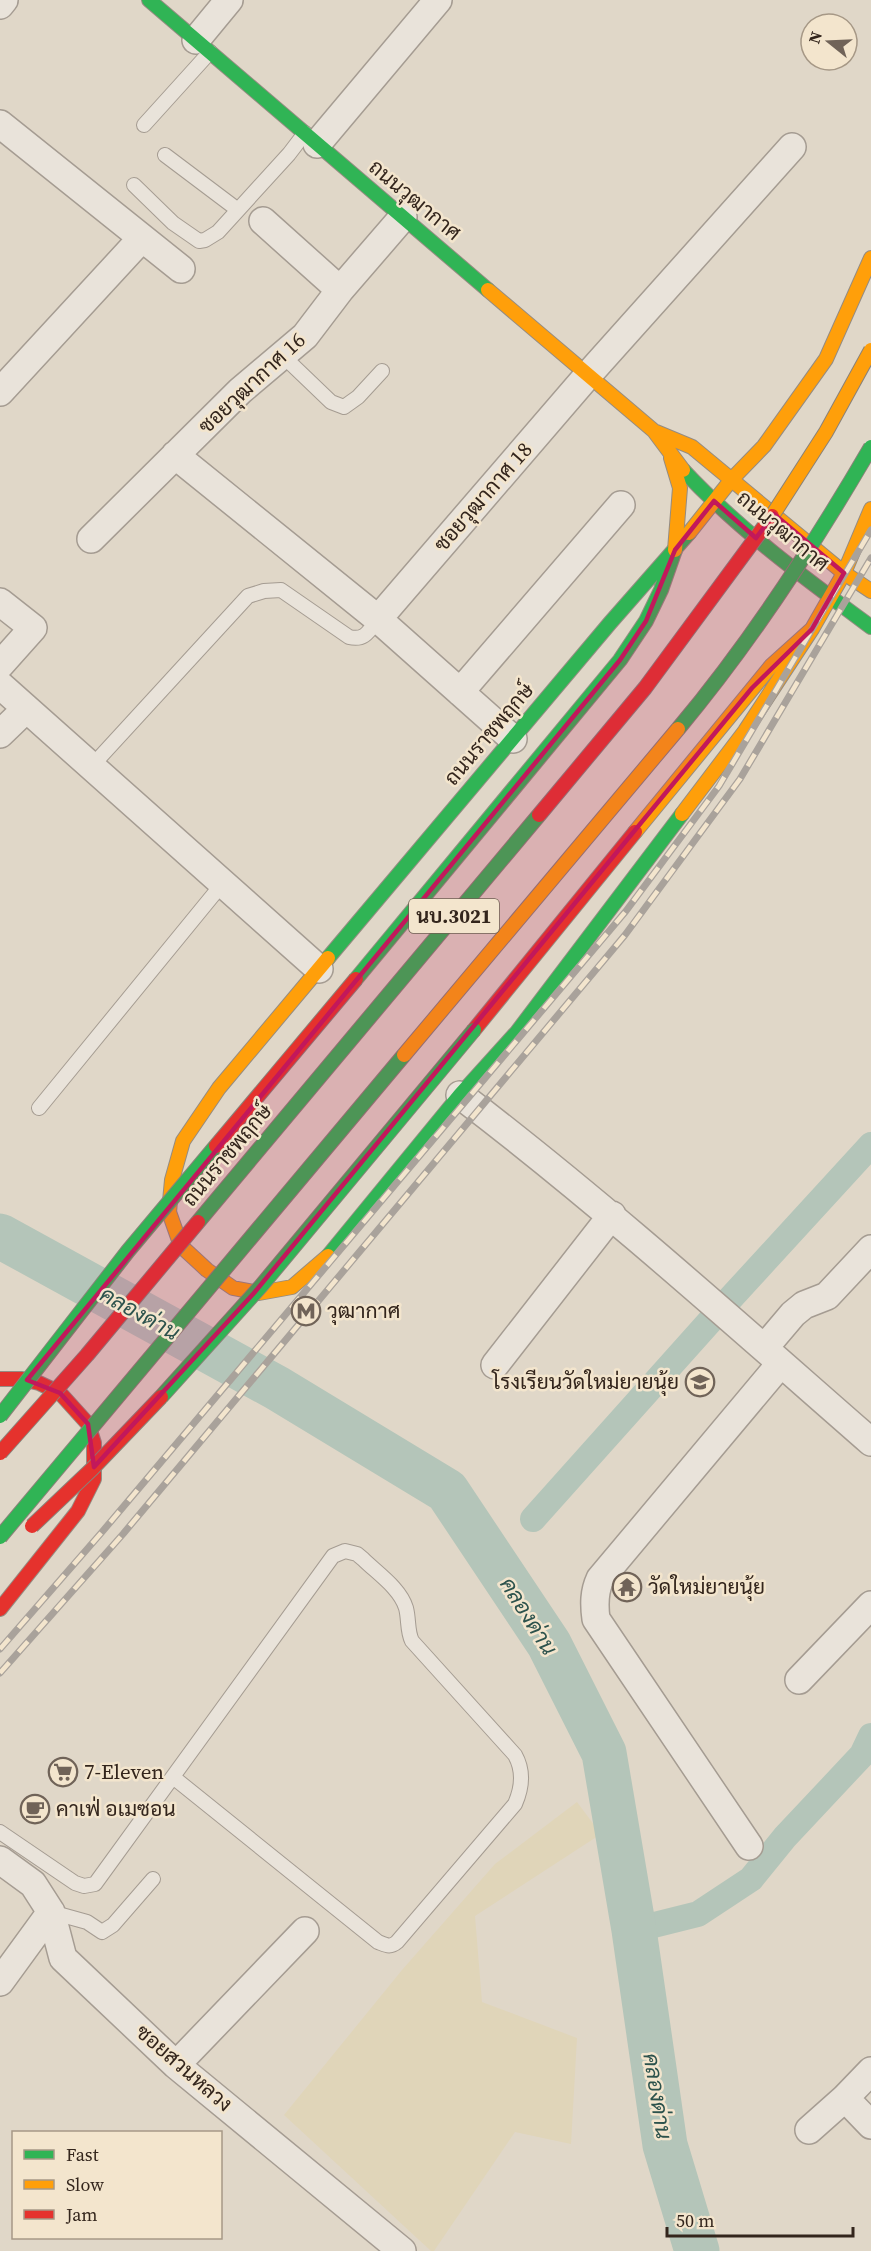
<svg xmlns="http://www.w3.org/2000/svg" width="871" height="2251" font-family="'Source Serif 4',Sarabun,serif">
  <style>
    .farmland { fill: #e0d5b9 }
    .lines { fill: none; stroke-linecap: round; stroke-linejoin: round }
    .canal { stroke: #b4c5b9; stroke-width: 26 }
    .river { stroke: #b4c5b9; stroke-width: 45 }
    .lane-casing { stroke: #a59c92; stroke-width: 16 }
    .street-casing { stroke: #a59c92; stroke-width: 30 }
    .fast-casing { stroke: #958c82; stroke-width: 16 }
    .slow-casing { stroke: #958c82; stroke-width: 16 }
    .jam-casing { stroke: #958c82; stroke-width: 16 }
    .lane { stroke: #e9e3da; stroke-width: 14 }
    .street { stroke: #e9e3da; stroke-width: 27 }
    .fast { stroke: #30b455; stroke-width: 14 }
    .slow { stroke: #ff9f0a; stroke-width: 14 }
    .jam { stroke: #e5322d; stroke-width: 14 }
    .rail-casing { stroke: #a9a29b; stroke-width: 7 }
    .rail { stroke: #f3e5cd; stroke-width: 4.5; stroke-dasharray: 14; stroke-linecap: butt }
    .fast-bridge-casing { stroke: #8a8279; stroke-width: 16; stroke-linecap: butt }
    .slow-bridge-casing { stroke: #8a8279; stroke-width: 16; stroke-linecap: butt }
    .jam-bridge-casing { stroke: #8a8279; stroke-width: 16; stroke-linecap: butt }
    .fast-bridge { stroke: #30b455; stroke-width: 14 }
    .slow-bridge { stroke: #ff9f0a; stroke-width: 14 }
    .jam-bridge { stroke: #e5322d; stroke-width: 14 }
    .marked { fill: #c2185b; fill-opacity: 0.2; stroke: #c2185b; stroke-width: 4.5; stroke-linejoin: round }
    .labels { text-anchor: middle; stroke-width: 5; stroke-linejoin: round; paint-order: stroke }
    .shield { fill: #f3e5cd; stroke: #6d5f51; stroke-width: 1.5 }
    .shield-label { font-size: 20px; font-weight: bold; fill: #33251c }
    .street-label { font-size: 21px; fill: #33251c; stroke: #f3e5cd }
    .poi-label { font-size: 21px; fill: #33251c; stroke: #f3e5cd; text-anchor: start }
    .water-label { font-size: 22px; font-style: italic; fill: #2c524c; stroke: #f3e5cd }
  </style>
  <rect width="100%" height="100%" fill="#e0d7c8"/>
  <path class="farmland" d="M 577,1802 L 601,1834 L 475,1916 L 482,2002 L 577,2038 L 571,2144 L 515,2132 L 434,2251 L 431,2251 L 284,2115 L 402,1970 L 495,1864 Z"/>
  <g class="lines">
    <path class="canal" d="M 533,1519 L 728,1301 L 871,1145
      M 634,1930 L 698,1914 L 751,1879 L 785,1837 L 862,1755 L 871,1736"/>
    <path class="river" d="M 0,1236 L 277,1388 L 447,1491 L 549,1644 L 604,1753 L 634,1930 L 665,2145 L 697,2251"/>
    <g class="lane-casing">
      <path id="lane" d="M 144,125 L 210,52
        M 165,155 L 238,210
        M 134,185 L 173,223 L 199,241 L 205,240 L 218,232 L 289,154 L 305,133
        M 282,355 L 331,402 L 344,407 L 358,397 L 382,371
        M 91,767 L 248,596 L 264,591 L 281,590 L 349,637 C 365,641 369,631 378,619
        M 39,1108 L 223,883
        M 0,1832 L 75,1883 L 84,1886 L 95,1884 L 333,1556 L 345,1551 L 357,1554 L 363,1559 C 377,1573 400,1588 406,1608 C 409,1619 407,1631 412,1641 L 515,1755 C 524,1771 522,1788 515,1804 L 397,1942 C 390,1948 386,1945 378,1942 L 173,1777
        M 51,1912 L 87,1922 L 102,1932 L 113,1925 L 153,1879"/>
    </g>
    <g class="street-casing">
      <path id="street" d="M 0,5 L 4,0
        M 196,40 L 229,0
        M 0,124 L 181,269
        M 317,144 L 438,0
        M 263,221 L 340,290
        M 0,392 L 142,238
        M 175,455 L 378,619 L 513,739
        M 91,539 L 240,391 L 305,336 L 340,290 L 403,217
        M 0,602 L 33,628 L 0,665
        M 378,619 L 588,375 L 792,147
        M 0,685 L 319,969
        M 460,692 L 621,505
        M 0,734 L 26,709
        M 460,1095 C 603,1204 736,1324 871,1442
        M 765,1347 L 793,1314 L 804,1305 L 827,1296 L 871,1249
        M 495,1365 L 612,1215
        M 799,1680 L 871,1605
        M 749,1846 L 596,1619 C 594,1604 594,1592 600,1579 L 781,1363
        M 0,1860 L 33,1884 L 51,1912 L 63,1958 L 176,2065 L 402,2251
        M 0,1982 L 51,1912
        M 176,2065 L 305,1931
        M 845,2098 L 871,2125
        M 809,2130 L 845,2098 L 871,2071"/>
    </g>
    <g class="fast-casing">
      <path id="fast" d="M 149,0 L 488,290
        M 683,470 C 739,530 806,579 871,627
        M 328,958 L 610,623 L 689,533
        M 356,979 L 620,660 L 646,621 L 661,590 L 675,550
        M 328,1256 L 460,1095 L 517,1032 L 682,814"/>
    </g>
    <g class="slow-casing">
      <path id="slow" d="M 488,290 L 654,431 L 683,470
        M 656,432 L 692,447 L 844,573 L 871,591
        M 671,458 L 680,488 L 675,550
        M 689,533 L 732,479 L 764,446 L 826,359 L 871,258
        M 682,814 L 745,731 L 812,629 L 844,573 L 871,509
        M 635,832 L 771,666 L 812,629
        M 328,958 L 219,1088 L 183,1141 L 172,1180 L 169,1212 L 181,1246 L 207,1270 L 233,1288 L 259,1293 L 292,1287 L 328,1256"/>
    </g>
    <g class="jam-casing">
      <path id="jam" d="M 474,1030 L 635,832
        M 0,1379 L 22,1379 L 39,1383 L 60,1393 L 88,1424 L 94,1443 L 94,1479 L 78,1511 L 0,1609"/>
    </g>
    <use href="#lane" class="lane"/>
    <use href="#street" class="street"/>
    <use href="#fast" class="fast"/>
    <use href="#slow" class="slow"/>
    <use href="#jam" class="jam"/>
    <g class="rail-casing">
      <path id="rail" d="M 0,1649 L 102,1532 L 626,911 L 719,786 L 871,530
        M 0,1673 L 123,1534 L 625,935 L 740,779 L 871,558"/>
    </g>
    <use href="#rail" class="rail"/>
    <g class="fast-bridge-casing">
      <path id="fast-bridge" d="M 678,729 C 751,642 814,545 871,447
        M 198,1222 L 539,815
        M 161,1397 L 261,1286 L 474,1030
        M 0,1416 L 128,1251 L 216,1146
        M 0,1537 L 404,1055"/>
    </g>
    <g class="slow-bridge-casing">
      <path id="slow-bridge" d="M 772,516 L 826,432 L 871,350
        M 404,1055 L 678,729"/>
    </g>
    <g class="jam-bridge-casing">
      <path id="jam-bridge" d="M 539,815 L 645,688 L 772,516
        M 216,1146 L 356,979
        M 0,1453 L 87,1355 L 198,1222
        M 32,1526 L 92,1469 L 161,1397"/>
    </g>
    <use href="#fast-bridge" class="fast-bridge"/>
    <use href="#slow-bridge" class="slow-bridge"/>
    <use href="#jam-bridge" class="jam-bridge"/>
  </g>
  <path class="marked" d="M 714,501 L 756,538 L 774,514 L 844,573 L 812,629 L 752,688 L 254,1293 L 94,1467 L 88,1424 L 60,1393 L 27,1380 L 620,660 L 646,621 L 675,550 Z"/>
  <defs>
    <g id="metro-ring" transform="scale(1.5)"><circle r="9.5" fill="#f3e5cd" stroke="#706358" stroke-width="1.5"/><path d="M-5.5 5V-5H-3L0 0L3-5H5.5V5H3V-.5L0 4L-3-.5V5Z" fill="#706358"/></g>
    <g id="school-ring" transform="scale(1.5)"><circle r="9.5" fill="#f3e5cd" stroke="#706358" stroke-width="1.5"/><path d="M0-5L7-2L0 1L-7-2ZM-4 1L0 2.5L4 1V4Q0 6-4 4Z" fill="#706358"/></g>
    <g id="temple-ring" transform="scale(1.5)"><circle r="9.5" fill="#f3e5cd" stroke="#706358" stroke-width="1.5"/><path d="M0-6L5-2H3V0L6.5 2.5H4V6H1.5V3h-3V6H-4V2.5H-6.5L-3 0V-2H-5Z" fill="#706358"/></g>
    <g id="supermarket-ring" transform="scale(1.5)"><circle r="9.5" fill="#f3e5cd" stroke="#706358" stroke-width="1.5"/><path d="M-6-5.5h2.5l.6 2H6L4.5 2H-2.5L-4.4-4H-6ZM-1.5 3.2a1.3 1.3 0 1 0 .1 0ZM3 3.2a1.3 1.3 0 1 0 .1 0Z" fill="#706358"/></g>
    <g id="cafe-ring" transform="scale(1.5)"><circle r="9.5" fill="#f3e5cd" stroke="#706358" stroke-width="1.5"/><path d="M-5.5-4.5H6V0H3Q3 3.5 0 3.5H-2.5Q-5.5 3.5-5.5 0ZM3-3.2v2h1.7v-2ZM-6 4.5H4V6H-6Z" fill="#706358"/></g>
  </defs>
  <g fill-rule="evenodd">
    <use href="#metro-ring" x="306" y="1311"/>
    <use href="#school-ring" x="700" y="1382"/>
    <use href="#temple-ring" x="627" y="1587"/>
    <use href="#supermarket-ring" x="63" y="1772"/>
    <use href="#cafe-ring" x="35" y="1809"/>
  </g>
  <g class="labels">
    <rect class="shield" x="409" y="899" width="90" height="34" rx="4.5"/>
    <g class="shield-label">
      <text x="454" y="923">นบ.3021</text>
    </g>
    <g class="street-label">
      <text transform="translate(415 200) rotate(40)" y="7">ถนนวุฒากาศ</text>
      <text transform="translate(252 383) rotate(-43)" y="7">ซอยวุฒากาศ 16</text>
      <text transform="translate(483 497) rotate(-49)" y="7">ซอยวุฒากาศ 18</text>
      <text transform="translate(783 531) rotate(40)" y="7">ถนนวุฒากาศ</text>
      <text transform="translate(489 734) rotate(-50)" y="7">ถนนราชพฤกษ์</text>
      <text transform="translate(227 1155) rotate(-50)" y="7">ถนนราชพฤกษ์</text>
      <text transform="translate(184 2068) rotate(41)" y="7">ซอยสวนหลวง</text>
    </g>
    <g class="poi-label">
      <text x="327" y="1318">วุฒากาศ</text>
      <text x="679" y="1389" text-anchor="end">โรงเรียนวัดใหม่ยายนุ้ย</text>
      <text x="648" y="1594">วัดใหม่ยายนุ้ย</text>
      <text x="84" y="1779">7-Eleven</text>
      <text x="56" y="1816">คาเฟ่ อเมซอน</text>
    </g>
    <g class="water-label">
      <text transform="translate(140 1313) rotate(29)" y="8">คลองด่าน</text>
      <text transform="translate(529 1616) rotate(58)" y="8">คลองด่าน</text>
      <text transform="translate(658 2096) rotate(81)" y="8">คลองด่าน</text>
    </g>
  </g>
  <rect x="12" y="2131" width="210" height="108" fill="#f3e5cd" stroke="#a69886" stroke-width="1.5"/>
  <rect x="24" y="2150" width="30" height="9" fill="#30b455" stroke="#a69886" stroke-width="1.5"/>
  <text x="66" y="2161" font-size="18" fill="#33251c">Fast</text>
  <rect x="24" y="2180" width="30" height="9" fill="#ff9f0a" stroke="#a69886" stroke-width="1.5"/>
  <text x="66" y="2191" font-size="18" fill="#33251c">Slow</text>
  <rect x="24" y="2210" width="30" height="9" fill="#e5322d" stroke="#a69886" stroke-width="1.5"/>
  <text x="66" y="2221" font-size="18" fill="#33251c">Jam</text>
  <g transform="translate(829 42) rotate(288)"><circle r="28" fill="#f3e5cd" stroke="#a69886" stroke-width="1.5"/>
  <path d="M0-4.5L10 22L0 15L-10 22Z" fill="#706358"/>
  <text y="-9" font-size="16" font-weight="bold" text-anchor="middle" fill="#33251c">N</text>
  </g>
  <path d="M667 2227v9h186v-9" fill="none" stroke="#33251c" stroke-width="3"/>
  <text x="676" y="2227" font-size="18" fill="#33251c" stroke="#f3e5cd" stroke-width="4.5" paint-order="stroke">50 m</text>
</svg>
